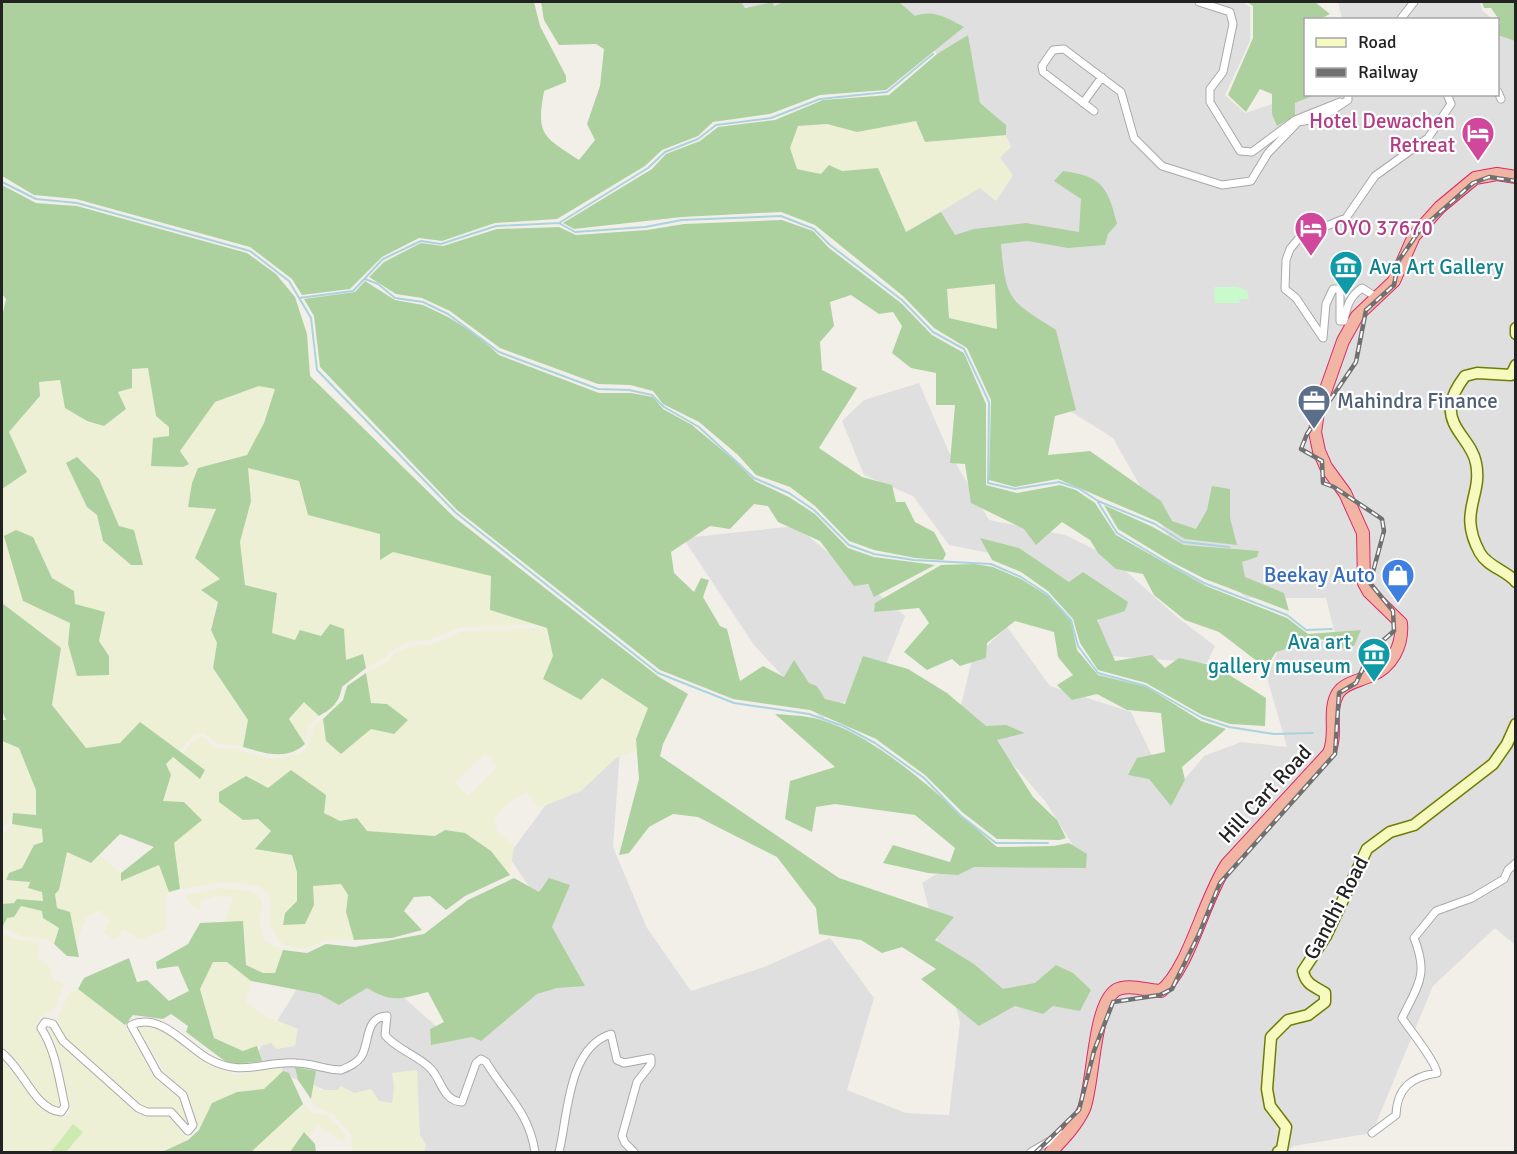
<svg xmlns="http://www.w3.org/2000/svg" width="1517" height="1154" font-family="Signika,sans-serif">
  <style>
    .residential { fill: #e0dfdf }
    .farmland { fill: #eef0d5; fill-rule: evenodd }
    .grass { fill: #cdebb0 }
    .forest { fill: #add19e; fill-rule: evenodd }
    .park { fill: #c8facc }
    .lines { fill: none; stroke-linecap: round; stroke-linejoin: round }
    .stream { stroke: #aad3df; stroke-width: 2 }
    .minor-casing { stroke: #a9a9a9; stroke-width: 9 }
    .secondary-casing { stroke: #707d05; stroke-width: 13 }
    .trunk-casing { stroke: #dc2a67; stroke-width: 14 }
    .minor { stroke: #fff; stroke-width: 7 }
    .secondary { stroke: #f7fabf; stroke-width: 10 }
    .trunk { stroke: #f2b4a3; stroke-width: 12 }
    .rail-casing { stroke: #707070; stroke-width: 4.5 }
    .rail { stroke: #fff; stroke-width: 2; stroke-dasharray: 7; stroke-linecap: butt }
    .labels { text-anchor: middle; stroke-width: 4.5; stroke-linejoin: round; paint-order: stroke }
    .hotel-label { font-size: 21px; fill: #b23c85; stroke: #fff; text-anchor: end }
    .culture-label { font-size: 21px; fill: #0d838f; stroke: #fff; text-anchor: start }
    .service-label { font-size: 21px; fill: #4e5e75; stroke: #fff; text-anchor: start }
    .shop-label { font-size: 21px; fill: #366cbe; stroke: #fff; text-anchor: end }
    .street-label { font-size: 21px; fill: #222; stroke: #fff }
  </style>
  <rect width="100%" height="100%" fill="#f2efe9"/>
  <path class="residential" d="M 694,2 L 1243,2 L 1250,7 L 1250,41 L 1225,95 L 1245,113 L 1299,95 L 1498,94 L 1498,24 L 1508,35 L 1515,33 L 1515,945 L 1495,928 L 1433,986 L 1372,1133 L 1294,1146 L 1286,1152 L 396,1152 L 393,1127 L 323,1089 L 251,1063 L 300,984 L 372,969 L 448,1037 L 544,908 L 508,856 L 564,780 L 621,736 L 613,847 L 647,928 L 691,991 L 764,967 L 830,938 L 874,998 L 847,1090 L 906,1113 L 949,1115 L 960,1022 L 922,883 L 980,848 L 1080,857 L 1045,801 L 986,733 L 960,709 L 972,660 L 1007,627 L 1050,686 L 1131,712 L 1157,766 L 1168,799 L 1204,756 L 1241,742 L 1287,747 L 1267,678 L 1282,640 L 1337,642 L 1326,598 L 1247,598 L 1171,541 L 1113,438 L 1062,406 L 919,228 L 957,80 L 903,10 L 697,6 Z
    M 1338,2 L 1480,2 L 1482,10 L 1492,19 L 1342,19 Z
    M 919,383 L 948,450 L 989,520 L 1065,535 L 1110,557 L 1177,617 L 1215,646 L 1207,663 L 1111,656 L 1094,637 L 1103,605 L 1010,557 L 949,545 L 913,496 L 864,475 L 842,421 L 864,400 Z
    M 796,526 L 905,616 L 883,672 L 822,719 L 754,645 L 683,538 Z"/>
  <path class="farmland" d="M 917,121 L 925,142 L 1006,135 L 1011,147 L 1000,158 L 1013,175 L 996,201 L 980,188 L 906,232 L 878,168 L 821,174 L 797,169 L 790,148 L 797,126 L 827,124 L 857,132 Z
    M 995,284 L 997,330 L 949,318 L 947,289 Z
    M 148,368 L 156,416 L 169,426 L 169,436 L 151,466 L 183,467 L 189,463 L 180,451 L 214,402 L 259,386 L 275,389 L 264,423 L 247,456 L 215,462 L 188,507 L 216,509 L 221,579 L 211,630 L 217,643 L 213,668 L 248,720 L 243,747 L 217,744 L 204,733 L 194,735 L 179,751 L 140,722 L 120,743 L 86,749 L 52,705 L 61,648 L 2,603 L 2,490 L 26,472 L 9,432 L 40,397 L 39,382 L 60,379 L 104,426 L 126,410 L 118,392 L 132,369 ZM 77,458 L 99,479 L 119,527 L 103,542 L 97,515 L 66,464 ZM 33,537 L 52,578 L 75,604 L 109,656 L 68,644 L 70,623 L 23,601 Z
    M 247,468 L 299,481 L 308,515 L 381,534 L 393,552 L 491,576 L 490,610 L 538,625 L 462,627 L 426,641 L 407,643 L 389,652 L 386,658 L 366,668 L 363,654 L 346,660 L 321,636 L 295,640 L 272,633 L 277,594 L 246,585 L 240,542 L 251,501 Z
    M 547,628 L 553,656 L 543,679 L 602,678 L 649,708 L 636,739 L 637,750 L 616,758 L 581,791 L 539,808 L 526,792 L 508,804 L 494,820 L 498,832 L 514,845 L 510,875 L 491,851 L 465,833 L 445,830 L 435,836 L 367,831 L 357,818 L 339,821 L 267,788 L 219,802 L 243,820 L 258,819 L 271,831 L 260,841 L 292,855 L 297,872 L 297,901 L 285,913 L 313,885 L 341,884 L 348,895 L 346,912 L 354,940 L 326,940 L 306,949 L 284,946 L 268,924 L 271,902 L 268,894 L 258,886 L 228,882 L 180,889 L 174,843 L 163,801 L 171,775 L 166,765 L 172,757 L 200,779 L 205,770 L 182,753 L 195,739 L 203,736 L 216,748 L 236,749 L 271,759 L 301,753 L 308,745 L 315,724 L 323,719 L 326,741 L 371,704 L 366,673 L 389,661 L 394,654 L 410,646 L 430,645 L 463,631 ZM 485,753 L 498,767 L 468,796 L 455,782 Z
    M 304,702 L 319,716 L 308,728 L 305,744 L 289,719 Z
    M 2,741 L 19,748 L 36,790 L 36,815 L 13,813 L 12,819 L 2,828 Z
    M 12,824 L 42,829 L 43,843 L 34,845 L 22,868 L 9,873 L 6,880 L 30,882 L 42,892 L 43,902 L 17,899 L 14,903 L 2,904 L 2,836 Z
    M 67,852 L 90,863 L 99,855 L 121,873 L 121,881 L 159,865 L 169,892 L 165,901 L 166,929 L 140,940 L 124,929 L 114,940 L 103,932 L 110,922 L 99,910 L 86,918 L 76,945 L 70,913 L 57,908 L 55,894 L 59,890 Z
    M 221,888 L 251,891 L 262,899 L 260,924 L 264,941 L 283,950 L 275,973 L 263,973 L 246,965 L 243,921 L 224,922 L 233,897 L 215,896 L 202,900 L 199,910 L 186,900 L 187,895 Z
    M 20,906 L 43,911 L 43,918 L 59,928 L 54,944 L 45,939 L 22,937 L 9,930 L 2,929 L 7,918 Z
    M 2,933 L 21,940 L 40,942 L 38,958 L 50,967 L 54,980 L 64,984 L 56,1006 L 38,1020 L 37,1029 L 45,1041 L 54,1068 L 61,1107 L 54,1107 L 41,1099 L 23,1069 L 2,1048 Z
    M 212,962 L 227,962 L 251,981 L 246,1002 L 261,1014 L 298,1029 L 295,1046 L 277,1049 L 271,1043 L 243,1051 L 214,1038 L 200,989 Z
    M 78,989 L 125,1025 L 155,1077 L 183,1102 L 188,1116 L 187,1125 L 170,1108 L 146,1109 L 136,1102 L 66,1038 L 58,1025 L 57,1018 L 70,992 Z
    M 47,1026 L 50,1028 L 59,1043 L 88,1064 L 136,1111 L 145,1115 L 164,1115 L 172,1118 L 188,1140 L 162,1152 L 66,1152 L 83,1132 L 73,1124 L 51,1152 L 2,1152 L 2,1057 L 23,1081 L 38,1106 L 62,1118 L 68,1115 L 71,1108 Z
    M 137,1027 L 152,1027 L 170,1034 L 202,1060 L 235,1075 L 282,1067 L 283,1071 L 264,1089 L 237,1092 L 212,1103 L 199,1129 L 187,1092 L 170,1081 Z
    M 417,1070 L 420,1135 L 426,1145 L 424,1152 L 352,1152 L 351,1134 L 333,1114 L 314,1106 L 311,1100 L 314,1084 L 320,1090 L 337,1090 L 341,1086 L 354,1093 L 371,1089 L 379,1101 L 392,1103 L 394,1087 L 392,1073 Z
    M 303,1104 L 312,1112 L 327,1115 L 339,1127 L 346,1136 L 342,1141 L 318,1125 L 309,1137 L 304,1132 L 290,1152 L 251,1152 Z"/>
  <path class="grass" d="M 73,1124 L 83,1132 L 66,1152 L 51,1152 Z"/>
  <path class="forest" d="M 2,2 L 534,2 L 540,26 L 566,76 L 566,82 L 544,91 C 536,136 543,136 579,160 L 595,140 L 587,124 L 600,86 L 604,49 L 596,44 L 559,45 L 544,20 L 541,2 L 741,2 L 745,8 L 773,2 L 774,6 L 784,2 L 899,2 L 915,16 C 934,9 947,18 964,27 L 886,90 L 820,95 L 770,114 L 713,122 L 698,136 L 662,150 L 645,166 L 557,219 L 495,223 L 442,241 L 419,238 L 382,257 L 350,289 L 302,295 L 292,279 L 250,247 L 76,199 L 34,195 L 2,176 Z
    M 1247,2 L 1315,2 L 1330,14 L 1320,19 L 1306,20 L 1306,94 L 1315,95 L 1295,103 L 1295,116 L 1277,126 L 1272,114 L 1272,94 L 1260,89 L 1246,112 L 1228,95 L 1253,38 L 1253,6 Z
    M 1482,2 L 1515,2 L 1515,41 L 1498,35 L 1500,21 L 1491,8 L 1484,8 Z
    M 968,35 L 980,103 L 1006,125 L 1006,135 L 925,142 L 916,121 L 857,132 L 827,124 L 798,126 L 790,148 L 797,169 L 821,174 L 829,165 L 842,171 L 878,168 L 906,232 L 941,212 L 955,235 L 974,229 L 1026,223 L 1079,232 L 1081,199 L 1054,181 L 1063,171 C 1102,176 1108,187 1117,224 L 1108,234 L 1105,245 L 1068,248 L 1028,241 L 1001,244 C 1006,301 1009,300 1056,330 L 1076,410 L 1055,416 L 1048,455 L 1090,451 L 1161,501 L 1172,521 L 1196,529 L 1207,510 L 1212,486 L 1230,489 L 1230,518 L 1237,545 L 1185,539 L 1156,521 L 1058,479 L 1015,487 L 989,480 L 991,400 L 967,348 L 934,328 L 903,296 L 815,225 L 781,212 L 682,217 L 574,229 L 563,223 L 652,169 L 666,154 L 700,141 L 718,127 L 775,120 L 823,100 L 889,95 L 937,54 ZM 995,284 L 997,329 L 949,318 L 947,289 Z
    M 2,185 L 36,203 L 77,206 L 247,253 L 276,274 L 295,297 L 307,334 L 310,376 L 454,517 L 659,677 L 688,694 L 663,744 L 660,756 L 839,878 L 954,917 L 935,940 L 974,964 L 1003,989 L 1035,983 L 1056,965 L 1073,973 L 1091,990 L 1080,1011 L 1053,1006 L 1043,1014 L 1015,1006 L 979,1026 L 921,979 L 936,969 L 902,947 L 882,953 L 861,940 L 819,934 L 816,908 L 777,857 L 698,817 L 673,814 L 649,827 L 629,853 L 619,855 L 639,779 L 636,739 L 648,708 L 602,678 L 581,700 L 543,679 L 553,656 L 547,628 L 490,610 L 491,576 L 393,552 L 380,560 L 380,534 L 308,515 L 299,481 L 248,468 L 251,501 L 240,542 L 245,585 L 277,593 L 272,633 L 295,640 L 300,630 L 321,636 L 330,624 L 344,629 L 346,660 L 363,654 L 366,668 L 342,687 C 339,703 333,708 319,716 L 304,702 L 289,719 L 305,744 C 287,761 264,753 243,747 L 248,720 L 213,668 L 217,643 L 211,630 L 218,602 L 201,590 L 220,579 L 195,558 L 216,509 L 188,507 L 192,483 L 198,468 L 247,455 L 264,423 L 275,389 L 259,386 L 215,402 L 180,451 L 189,464 L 183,467 L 151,466 L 153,438 L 169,436 L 169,427 L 156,416 L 148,368 L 132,369 L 132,388 L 118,392 L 126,409 L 104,426 L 87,421 L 65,408 L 60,380 L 39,382 L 40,396 L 9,432 L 27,472 L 2,489 L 2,317 L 6,299 L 2,294 Z
    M 782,220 L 813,231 L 829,248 L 901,303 L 932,335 L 964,353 L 986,404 L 986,485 L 1017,493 L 1060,485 L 1076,490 L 1095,503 L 1116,535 L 1206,586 L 1287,618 L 1308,634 L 1361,630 L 1354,646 L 1335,649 L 1327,640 L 1298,638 L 1296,646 L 1276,652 L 1266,668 L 1219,632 L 1185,620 L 1154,595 L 1143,574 L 1116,569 L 1098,553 L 1090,540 L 1062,522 L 1036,545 L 1024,529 L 971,503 L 965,464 L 950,463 L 955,405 L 936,405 L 936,373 L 911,368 L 892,353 L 902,326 L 893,312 L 879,314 L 851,295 L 830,302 L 834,326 L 820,342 L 822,370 L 857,388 L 819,448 L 862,477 L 892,485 L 896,502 L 905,502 L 915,522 L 934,532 L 946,554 L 943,560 L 915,558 L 874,550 L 849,541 L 815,506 L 790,487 L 756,475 L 738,455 L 699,422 L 663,404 L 653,391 L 630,385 L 598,384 L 500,348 L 450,311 L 422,298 L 396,294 L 369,277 L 384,262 L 421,243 L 443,246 L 497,229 L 559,227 L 576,235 L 647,230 L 684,224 Z
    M 365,281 L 395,300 L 423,305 L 448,317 L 477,335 L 499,355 L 599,393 L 631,393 L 653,397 L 663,409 L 692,425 L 734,460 L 755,481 L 789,497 L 815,514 L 848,548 L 874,557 L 935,565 L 874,597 L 868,584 L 854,586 L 820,541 L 778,522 L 768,506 L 754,504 L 730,529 L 710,526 L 671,552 L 674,573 L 694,592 L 701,578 L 709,580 L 703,597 L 720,626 L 727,629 L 740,681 L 763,666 L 784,677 L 794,660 L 809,683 L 817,686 L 825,699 L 845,704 L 863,656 L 908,669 L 947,693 L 986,726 L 1006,725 L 1025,733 L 997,740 L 1033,797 L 1057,820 L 1066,838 L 1060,840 L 997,839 L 962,812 L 925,775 L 876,739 L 810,710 L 733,699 L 660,670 L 457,510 L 320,367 L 314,316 L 304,299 L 355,292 Z
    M 77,457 L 99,479 L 119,526 L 134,530 L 143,565 L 131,565 L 103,541 L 97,515 L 87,507 L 66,463 Z
    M 1104,505 L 1153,527 L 1184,545 L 1259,551 L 1257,557 L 1242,562 L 1245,577 L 1284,593 L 1289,611 L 1205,579 L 1172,562 L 1118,529 Z
    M 16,530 L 33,537 L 52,578 L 74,591 L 75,604 L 105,612 L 99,641 L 109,656 L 109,675 L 77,676 L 68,644 L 70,623 L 23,601 L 4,536 Z
    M 980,538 L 1019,548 L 1069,582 L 1083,572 L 1128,602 L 1125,611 L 1097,620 L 1115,661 L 1152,655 L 1165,668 L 1179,658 L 1215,666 L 1266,698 L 1265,726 L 1230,724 L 1202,715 L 1146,683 L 1098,670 L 1080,643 L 1073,619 L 1048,591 L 1021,572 L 992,560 Z
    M 975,564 L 993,567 L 1021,579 L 1048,596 L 1071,621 L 1077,650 L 1098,675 L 1147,687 L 1201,721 L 1226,729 L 1182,767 L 1185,780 L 1171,806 L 1149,779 L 1128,775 L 1137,758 L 1165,752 L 1161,713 L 1127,710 L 1097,694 L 1072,700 L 1057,685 L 1073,675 L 1058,657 L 1054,632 L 1015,621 L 987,643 L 986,658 L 960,666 L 952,659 L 927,670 L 904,652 L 929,623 L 919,608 L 874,612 L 875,603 L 941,565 Z
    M 2,603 L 61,648 L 52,705 L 86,748 L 120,743 L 140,722 L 205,770 L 200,779 L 173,757 L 166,764 L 171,775 L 163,801 L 184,802 L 202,820 L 174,843 L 180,889 L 169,892 L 159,865 L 121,881 L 121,873 L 154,847 L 120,834 L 91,863 L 67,852 L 59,890 L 55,894 L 57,908 L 70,912 L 79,957 L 67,956 L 54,944 L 59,928 L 43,918 L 42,911 L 21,906 L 14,917 L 7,918 L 2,928 L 2,904 L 14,903 L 17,899 L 43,901 L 42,892 L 28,888 L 30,882 L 6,880 L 9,873 L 22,868 L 34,845 L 43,842 L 42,829 L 12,824 L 13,813 L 36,815 L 36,790 L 19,748 L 2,741 L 2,720 L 6,720 L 2,711 Z
    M 366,673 L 371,703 L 387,704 L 408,720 L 394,734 L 371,729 L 341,754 L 326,741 L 323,719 L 343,700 L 347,686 Z
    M 775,714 C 786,715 797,715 808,717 C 873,728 948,804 997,847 L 1053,846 L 1069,843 L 1087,854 L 1086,868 L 974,867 L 958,875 L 928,873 L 883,863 L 893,845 L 950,862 L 955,848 L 915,815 L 835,804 L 816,807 L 812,832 L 785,819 L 790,781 L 835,767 Z
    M 291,770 L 326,795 L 324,813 L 340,821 L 357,818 L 367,831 L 435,836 L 445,830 L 465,833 L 491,851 L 510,875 L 465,896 L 446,910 L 430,896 L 414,897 L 404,911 L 422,930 L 392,938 L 354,940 L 346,912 L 348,895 L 341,884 L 313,886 L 314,905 L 305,924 L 283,925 L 285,913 L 297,901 L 297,872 L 292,855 L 255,849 L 271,831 L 258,819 L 243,820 L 219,802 L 219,792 L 246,776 L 268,788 Z
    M 514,878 L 539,892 L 549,878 L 570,885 L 552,927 L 585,986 L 557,988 L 537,994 L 481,1041 L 472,1037 L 431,1045 L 430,1029 L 444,1022 L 428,992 C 400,999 392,1003 367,988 L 339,1005 L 319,994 L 251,981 L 227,962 L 213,962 L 200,989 L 214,1038 L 243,1051 L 257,1046 L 262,1061 L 230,1065 L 186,1032 L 188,1026 L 171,1014 L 163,1019 L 133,1015 L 125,1025 L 78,989 L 84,978 L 129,958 L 137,982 L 147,980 L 169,1001 L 189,991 L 178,966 L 157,969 L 156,962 L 188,944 L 200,923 L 243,921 L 246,965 L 263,973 L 275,973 L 283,950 L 307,953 L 326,944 L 355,947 L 424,934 L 468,900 Z
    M 295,1067 L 316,1071 L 311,1099 L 298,1080 Z
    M 283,1071 L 289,1073 L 303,1104 L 251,1152 L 162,1152 L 188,1140 L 199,1130 L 212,1103 L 237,1092 L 264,1089 Z
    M 304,1132 L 315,1144 L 316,1152 L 290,1152 Z"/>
  <path class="park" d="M 1214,287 L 1237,287 L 1247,291 L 1249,299 L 1240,299 L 1239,303 L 1215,303 Z"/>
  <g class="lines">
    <path class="stream" d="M 2,182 L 36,199 L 77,203 L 250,251 L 289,281 L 311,318 L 317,370 L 456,513 L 658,673 L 734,703 L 809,714 L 843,726 L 875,743 L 924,778 L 960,815 L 996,843 L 1048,843
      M 559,223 L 648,168 L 665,152 L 698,139 L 716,125 L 771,118 L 820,99 L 887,92 L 933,54
      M 365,279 L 378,284 L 395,298 L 423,302 L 448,314 L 499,352 L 598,389 L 629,390 L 652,395 L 664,407 L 699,427 L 754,478 L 789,493 L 814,510 L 849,545 L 874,554 L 914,560 L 991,564 L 1021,577 L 1047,594 L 1071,620 L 1078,646 L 1098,673 L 1146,686 L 1202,718 L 1229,727 L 1274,734 L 1313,733
      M 299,298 L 353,291 L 383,259 L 421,241 L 441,244 L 496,226 L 559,223 L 575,232 L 645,227 L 682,220 L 781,216 L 814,229 L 830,245 L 902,300 L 933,332 L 964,349 L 989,402 L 988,483 L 1015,489 L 1059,482 L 1078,488 L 1098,501 L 1155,524 L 1183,542 L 1229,547
      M 1098,502 L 1117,533 L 1171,565 L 1204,583 L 1287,615 L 1306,630 L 1332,629"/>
    <g class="minor-casing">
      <path id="minor" d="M 1199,2 L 1230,12 L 1233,24 L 1223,72 L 1210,89 L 1210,102 L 1240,151 L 1252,152 L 1295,120 L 1340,102
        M 1400,20 L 1414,2
        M 1498,92 L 1501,99
        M 1083,103 L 1102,77
        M 1094,111 L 1043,72 L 1042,66 L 1053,50 L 1064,49 L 1121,92 L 1134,138 L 1162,166 L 1222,185 L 1251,181 L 1268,153 L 1298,122 L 1321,118 L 1348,100 L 1348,94
        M 1376,297 L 1362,288 C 1349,297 1347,306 1344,321 L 1340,321 L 1340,289 L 1333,289 L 1326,304 L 1323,338 L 1296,298 L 1285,289 L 1286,260 L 1290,249 L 1300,237 L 1346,218 L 1375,176 L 1428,138 L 1451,104 L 1447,94
        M 2,1053 C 24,1070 34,1109 61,1112 L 65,1106 C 59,1080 56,1051 41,1028 L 45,1022 L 53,1024 L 63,1041 L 138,1108 L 147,1112 L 171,1112 L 188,1131 L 193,1125 L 183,1095 L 158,1074 L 131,1025 C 160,1012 185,1045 207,1058 C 242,1078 261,1061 296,1063 C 312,1063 326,1070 341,1070 C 348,1067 356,1064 361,1057 C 370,1044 364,1017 387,1016 L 385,1035 C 397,1050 418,1055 431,1069 C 442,1081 443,1101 462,1102 L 476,1063 L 481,1059 L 486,1062 C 506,1095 529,1112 535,1152
        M 1372,1133 L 1396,1115 C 1397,1088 1411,1077 1437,1073 C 1436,1062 1410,1030 1402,1018 C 1418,985 1429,975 1414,938 L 1436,911 L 1472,898 L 1504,879 L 1508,870 L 1516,863
        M 559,1152 C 568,1117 567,1048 611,1034 L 617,1060 L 624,1063 L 651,1058 L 651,1064 L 637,1082 L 622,1136 L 625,1143 L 634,1152
        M 1031,1152 L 1062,1134"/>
    </g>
    <g class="secondary-casing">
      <path id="secondary" d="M 1516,328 L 1516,334
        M 1516,365 L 1511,375 L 1477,373 L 1465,376 C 1459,384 1452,395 1451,405 C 1448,429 1472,441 1476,463 C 1483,497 1457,511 1480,553 C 1488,567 1506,570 1516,582
        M 1278,1152 L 1282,1149 L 1286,1127 L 1270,1106 L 1267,1089 L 1271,1037 L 1288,1020 L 1308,1015 L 1325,1002 L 1325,993 C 1314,986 1306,985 1303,971 L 1326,936 L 1367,849 L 1390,832 L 1414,825 L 1493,764 L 1507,744 L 1516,724"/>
    </g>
    <g class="trunk-casing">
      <path id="trunk" d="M 1051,1152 C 1063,1139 1076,1126 1084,1109 C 1094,1083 1093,1005 1116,990 C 1128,983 1148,991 1161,991 C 1189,969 1204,898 1227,864 L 1329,753 C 1338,734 1327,711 1338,693 C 1344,683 1359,681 1370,676 C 1392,667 1403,646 1401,623 L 1369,592 L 1364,583 L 1363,533 L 1345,493 L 1326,467 L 1319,451 L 1315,432 L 1318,412 L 1343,341 L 1357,316 L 1394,281 L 1414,236 L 1440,207 L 1475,178 L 1497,174 L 1516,177"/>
    </g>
    <use href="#minor" class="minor"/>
    <use href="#secondary" class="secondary"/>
    <use href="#trunk" class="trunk"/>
    <g class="rail-casing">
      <path id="rail" d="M 1036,1152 L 1079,1110 L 1094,1051 L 1113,1002 L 1160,995 L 1172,989 L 1199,934 L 1220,883 L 1335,754 L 1339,693 L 1356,683 L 1371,651 L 1394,631 L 1393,611 L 1370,583 L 1384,531 L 1382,519 L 1334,487 L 1323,483 L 1322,461 L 1301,449 L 1307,434 L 1356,362 L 1366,310 L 1394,285 L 1399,260 L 1420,230 L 1473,183 L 1489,177 L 1516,181"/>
    </g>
    <use href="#rail" class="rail"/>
  </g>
  <defs>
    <g id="hotel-pin" transform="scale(1.725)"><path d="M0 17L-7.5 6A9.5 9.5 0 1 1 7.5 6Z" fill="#d1479c" stroke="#fff"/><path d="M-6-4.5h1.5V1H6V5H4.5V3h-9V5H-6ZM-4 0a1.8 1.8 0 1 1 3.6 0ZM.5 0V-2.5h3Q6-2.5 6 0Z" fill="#fff"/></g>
    <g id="museum-pin" transform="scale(1.725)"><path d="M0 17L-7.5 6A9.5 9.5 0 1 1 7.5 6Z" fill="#0f9aa8" stroke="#fff"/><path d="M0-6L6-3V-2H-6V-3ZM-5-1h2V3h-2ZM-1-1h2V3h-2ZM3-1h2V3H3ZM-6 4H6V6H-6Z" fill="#fff"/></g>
    <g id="office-pin" transform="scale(1.725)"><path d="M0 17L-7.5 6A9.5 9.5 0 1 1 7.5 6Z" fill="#5c6f8a" stroke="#fff"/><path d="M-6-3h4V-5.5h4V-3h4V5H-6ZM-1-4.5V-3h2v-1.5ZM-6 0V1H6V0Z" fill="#fff"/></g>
    <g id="shop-pin" transform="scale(1.725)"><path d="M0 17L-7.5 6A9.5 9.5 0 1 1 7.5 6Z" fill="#3f7fe0" stroke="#fff"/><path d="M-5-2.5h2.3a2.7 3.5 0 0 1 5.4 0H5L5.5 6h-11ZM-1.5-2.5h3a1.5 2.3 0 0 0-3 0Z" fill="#fff"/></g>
  </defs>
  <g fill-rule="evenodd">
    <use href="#hotel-pin" x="1478" y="133"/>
    <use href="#hotel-pin" x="1311" y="228"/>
    <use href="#museum-pin" x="1346" y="267"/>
    <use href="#office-pin" x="1314" y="401"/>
    <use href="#shop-pin" x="1398" y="575"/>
    <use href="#museum-pin" x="1374" y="654"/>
  </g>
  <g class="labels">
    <g class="hotel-label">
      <text x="1455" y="128">Hotel Dewachen<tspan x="1455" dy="24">Retreat</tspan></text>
      <text x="1334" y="235" text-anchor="start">OYO 37670</text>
    </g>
    <g class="culture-label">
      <text x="1369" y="274">Ava Art Gallery</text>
      <text x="1351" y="649" text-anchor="end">Ava art<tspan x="1351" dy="24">gallery museum</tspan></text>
    </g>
    <g class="service-label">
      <text x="1337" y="408">Mahindra Finance</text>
    </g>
    <g class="shop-label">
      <text x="1375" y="582">Beekay Auto</text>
    </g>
    <g class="street-label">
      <text transform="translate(1265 794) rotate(-47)" y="7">Hill Cart Road</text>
      <text transform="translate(1336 908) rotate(-62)" y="7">Gandhi Road</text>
    </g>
  </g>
  <rect width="1517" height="1154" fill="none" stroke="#222222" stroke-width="6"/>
  <rect x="1304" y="18" width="195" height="78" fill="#ffffff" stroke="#a7a7a7" stroke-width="1.5"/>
  <rect x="1316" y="38" width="30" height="9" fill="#f7fabf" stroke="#a7a7a7" stroke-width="1.5"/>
  <text x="1358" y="48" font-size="18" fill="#222222">Road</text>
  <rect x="1316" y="68" width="30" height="9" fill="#707070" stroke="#a7a7a7" stroke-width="1.5"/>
  <text x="1358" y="78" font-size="18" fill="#222222">Railway</text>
</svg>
